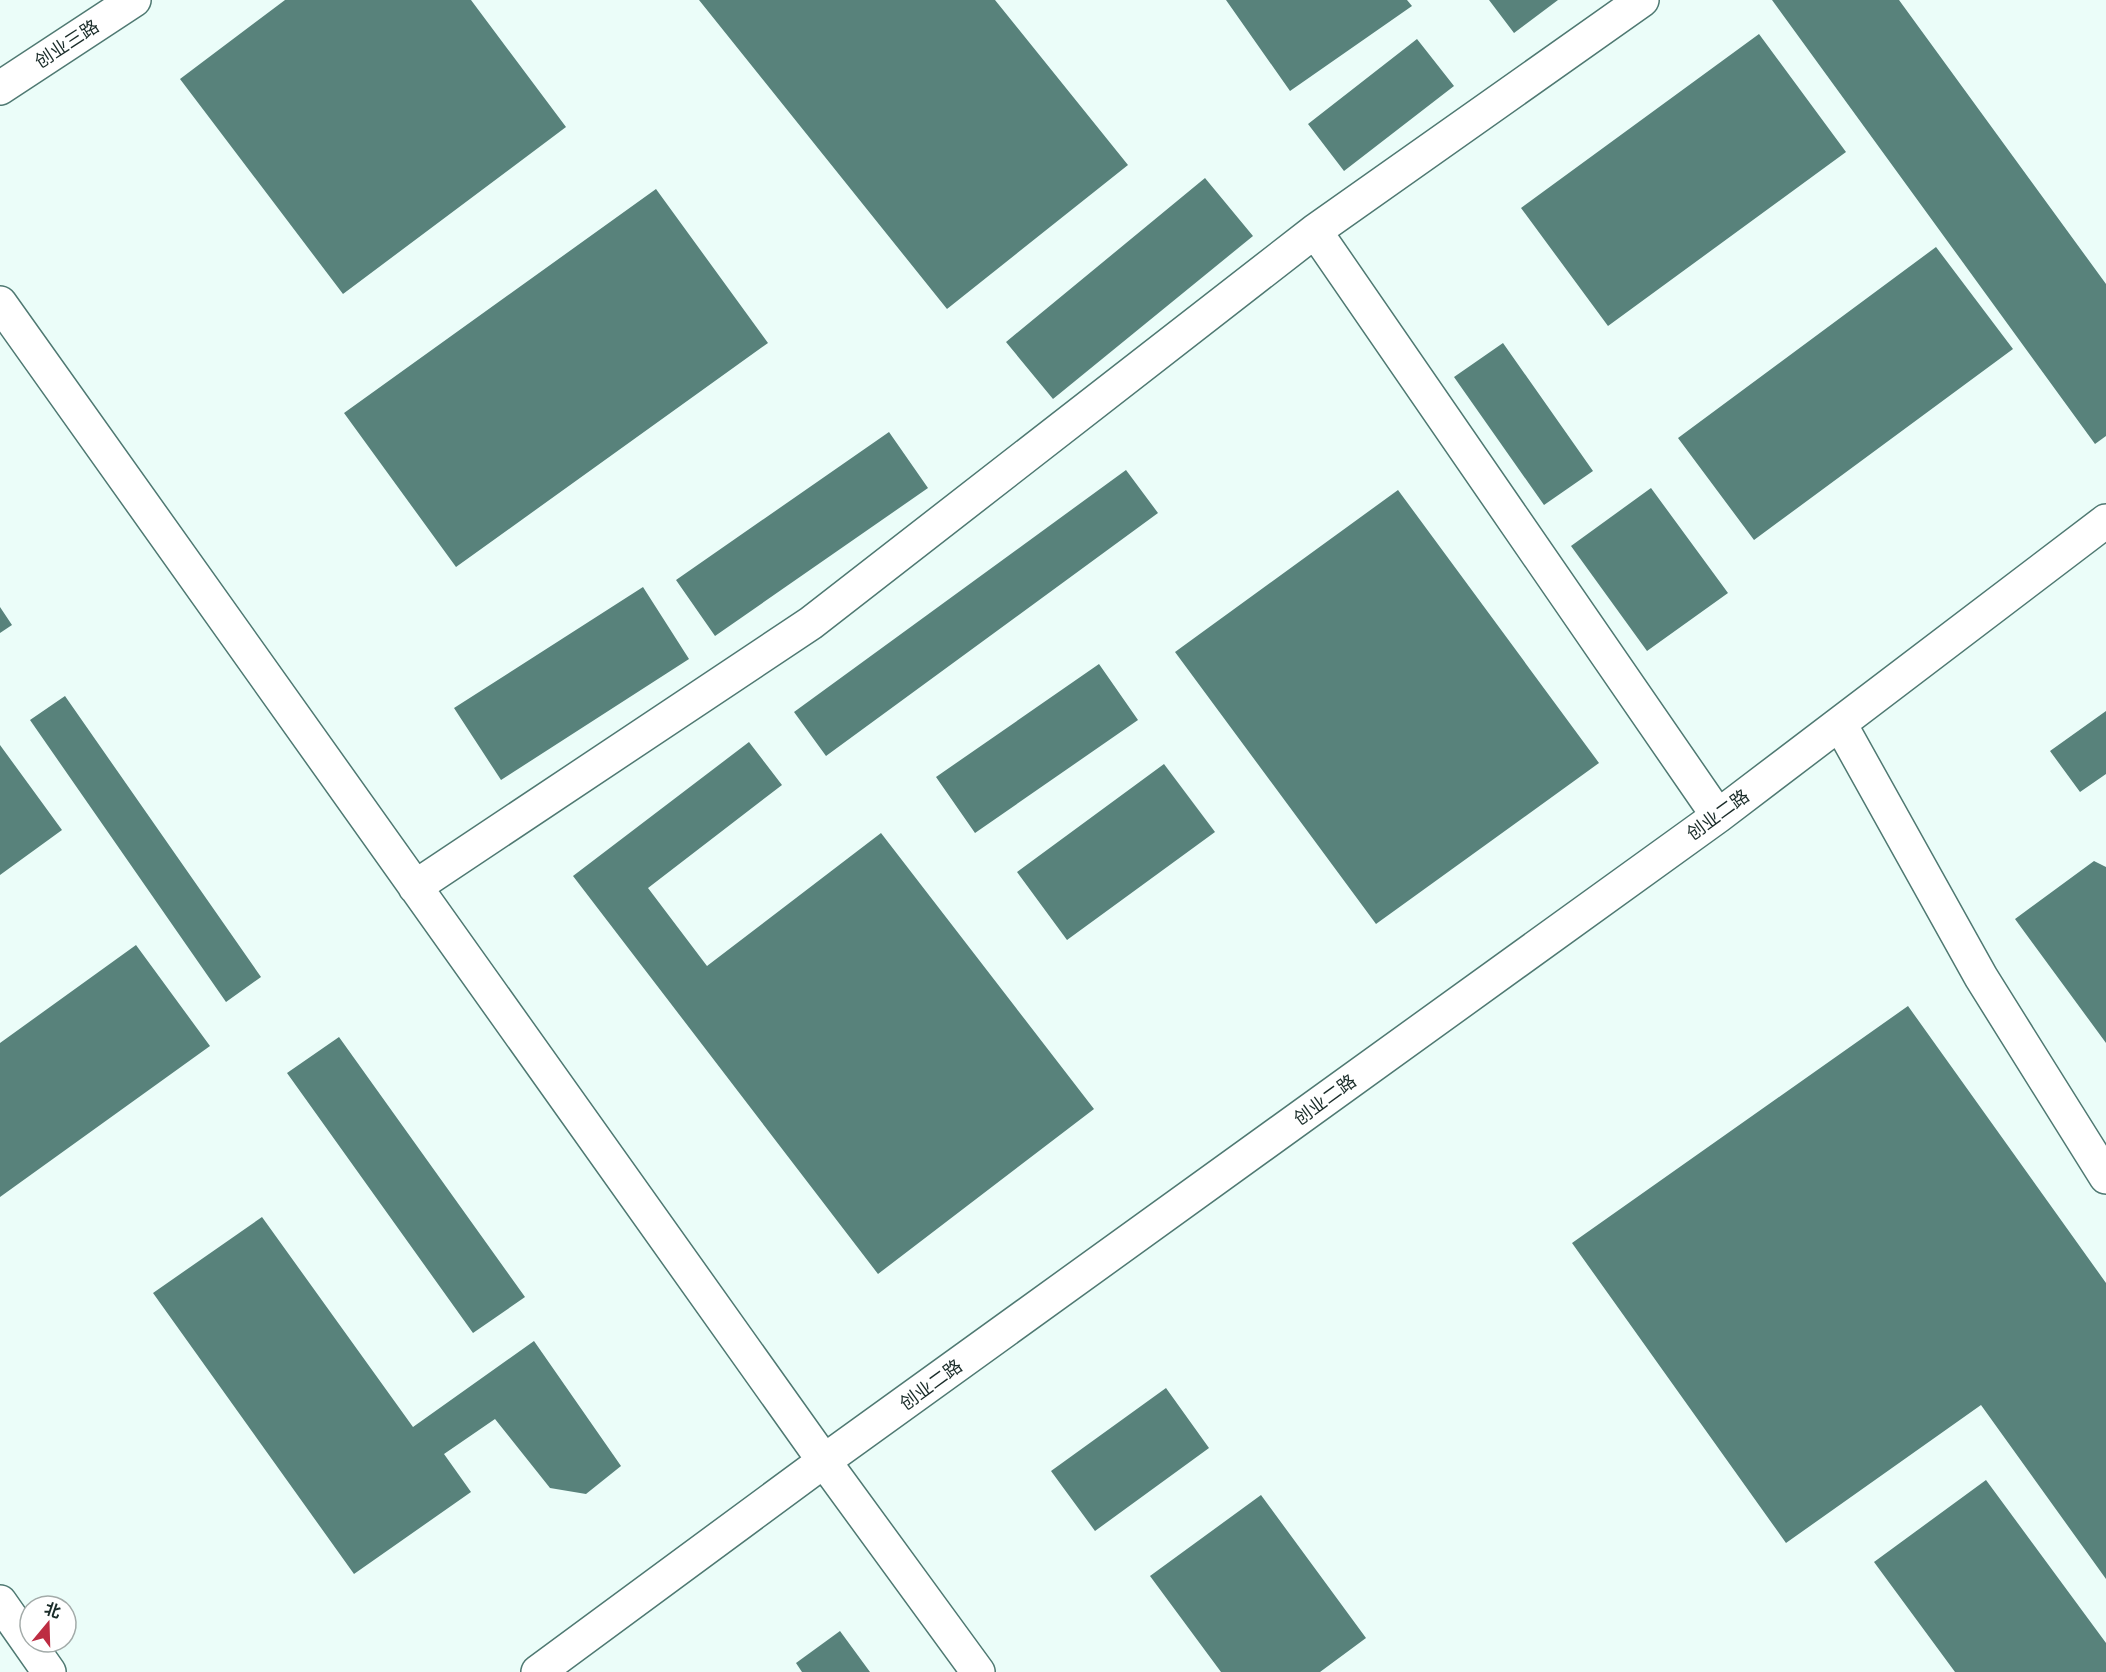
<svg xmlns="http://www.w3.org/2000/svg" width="2106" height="1672" font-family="'Public Sans','Noto Sans SC',sans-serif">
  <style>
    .building { fill: #58827b }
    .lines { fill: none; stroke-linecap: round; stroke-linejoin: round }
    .minor-casing { stroke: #4f7972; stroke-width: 36 }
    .minor { stroke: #fff; stroke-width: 33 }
    .labels { text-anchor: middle; stroke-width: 4.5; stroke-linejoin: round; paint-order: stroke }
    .street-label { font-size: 18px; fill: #1a2c29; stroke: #fff }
  </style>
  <rect width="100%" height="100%" fill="#ebfdf9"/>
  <path class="building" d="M 285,0 L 471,0 L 566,127 L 343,294 L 180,79 Z
    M 699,0 L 995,0 L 1128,165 L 947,309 Z
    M 1226,0 L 1407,0 L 1412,6 L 1290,91 Z
    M 1489,0 L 1558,0 L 1514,33 Z
    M 1772,0 L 1899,0 L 2106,284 L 2106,436 L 2095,444 Z
    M 1759,34 L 1846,152 L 1608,326 L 1521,208 Z
    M 1417,39 L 1454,86 L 1344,171 L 1308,124 Z
    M 1205,178 L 1253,236 L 1053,399 L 1006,342 Z
    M 656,189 L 768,343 L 456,567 L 344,413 Z
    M 1936,247 L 2013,349 L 1754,540 L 1678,438 Z
    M 1503,343 L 1593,471 L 1544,505 L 1454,377 Z
    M 889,432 L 928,488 L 715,636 L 676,580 Z
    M 1126,470 L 1158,513 L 826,756 L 794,712 Z
    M 1651,488 L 1728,593 L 1647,651 L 1571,546 Z
    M 1398,490 L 1599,763 L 1376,924 L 1175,652 Z
    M 643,587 L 689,659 L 501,780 L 454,708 Z
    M 0,607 L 12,625 L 0,633 Z
    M 1099,664 L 1138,720 L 975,833 L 936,777 Z
    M 65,696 L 261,977 L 226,1002 L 30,720 Z
    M 2106,711 L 2106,774 L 2080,792 L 2050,751 Z
    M 749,742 L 782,785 L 648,888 L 707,966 L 881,833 L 1094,1109 L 878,1274 L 573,876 Z
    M 0,745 L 62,830 L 0,875 Z
    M 1164,764 L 1215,832 L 1067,940 L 1017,872 Z
    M 2094,861 L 2106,867 L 2106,1043 L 2015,919 Z
    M 136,945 L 210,1046 L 0,1197 L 0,1043 Z
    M 1908,1006 L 2106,1283 L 2106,1579 L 1981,1405 L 1786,1543 L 1572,1243 Z
    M 339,1037 L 525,1297 L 473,1333 L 287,1073 Z
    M 262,1217 L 413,1427 L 534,1341 L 621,1466 L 586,1494 L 550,1488 L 495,1419 L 444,1454 L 471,1492 L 354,1574 L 153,1293 Z
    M 1166,1388 L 1209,1448 L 1095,1531 L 1051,1471 Z
    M 1986,1480 L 2106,1643 L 2106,1672 L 1955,1672 L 1874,1562 Z
    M 1261,1495 L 1366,1638 L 1320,1672 L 1221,1672 L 1150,1576 Z
    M 840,1631 L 870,1672 L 802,1672 L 796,1663 Z"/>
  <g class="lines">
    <g class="minor-casing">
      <path id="minor" d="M 0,88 L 134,0
        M 1315,231 L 1718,816
        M 0,303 L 824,1461 L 978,1672
        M 1840,724 L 1981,977 L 2106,1177
        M 415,887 L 811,623 L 1315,231 L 1642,0
        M 0,1602 L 49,1672
        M 538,1672 L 824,1461 L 1718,816 L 2106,521"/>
    </g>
    <use href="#minor" class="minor"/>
  </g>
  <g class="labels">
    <g class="street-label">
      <text transform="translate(67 44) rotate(-33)" y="6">创业三路</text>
      <text transform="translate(1718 815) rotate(-36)" y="6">创业二路</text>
      <text transform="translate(1325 1100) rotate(-36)" y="6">创业二路</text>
      <text transform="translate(931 1385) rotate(-36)" y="6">创业二路</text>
    </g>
  </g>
  <g transform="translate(48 1624) rotate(19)"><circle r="28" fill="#ffffff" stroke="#a3aba9" stroke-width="1.5"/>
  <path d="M0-4.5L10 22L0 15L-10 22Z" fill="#bd2c42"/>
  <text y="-9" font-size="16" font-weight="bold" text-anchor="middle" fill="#1a2c29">北</text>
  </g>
</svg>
